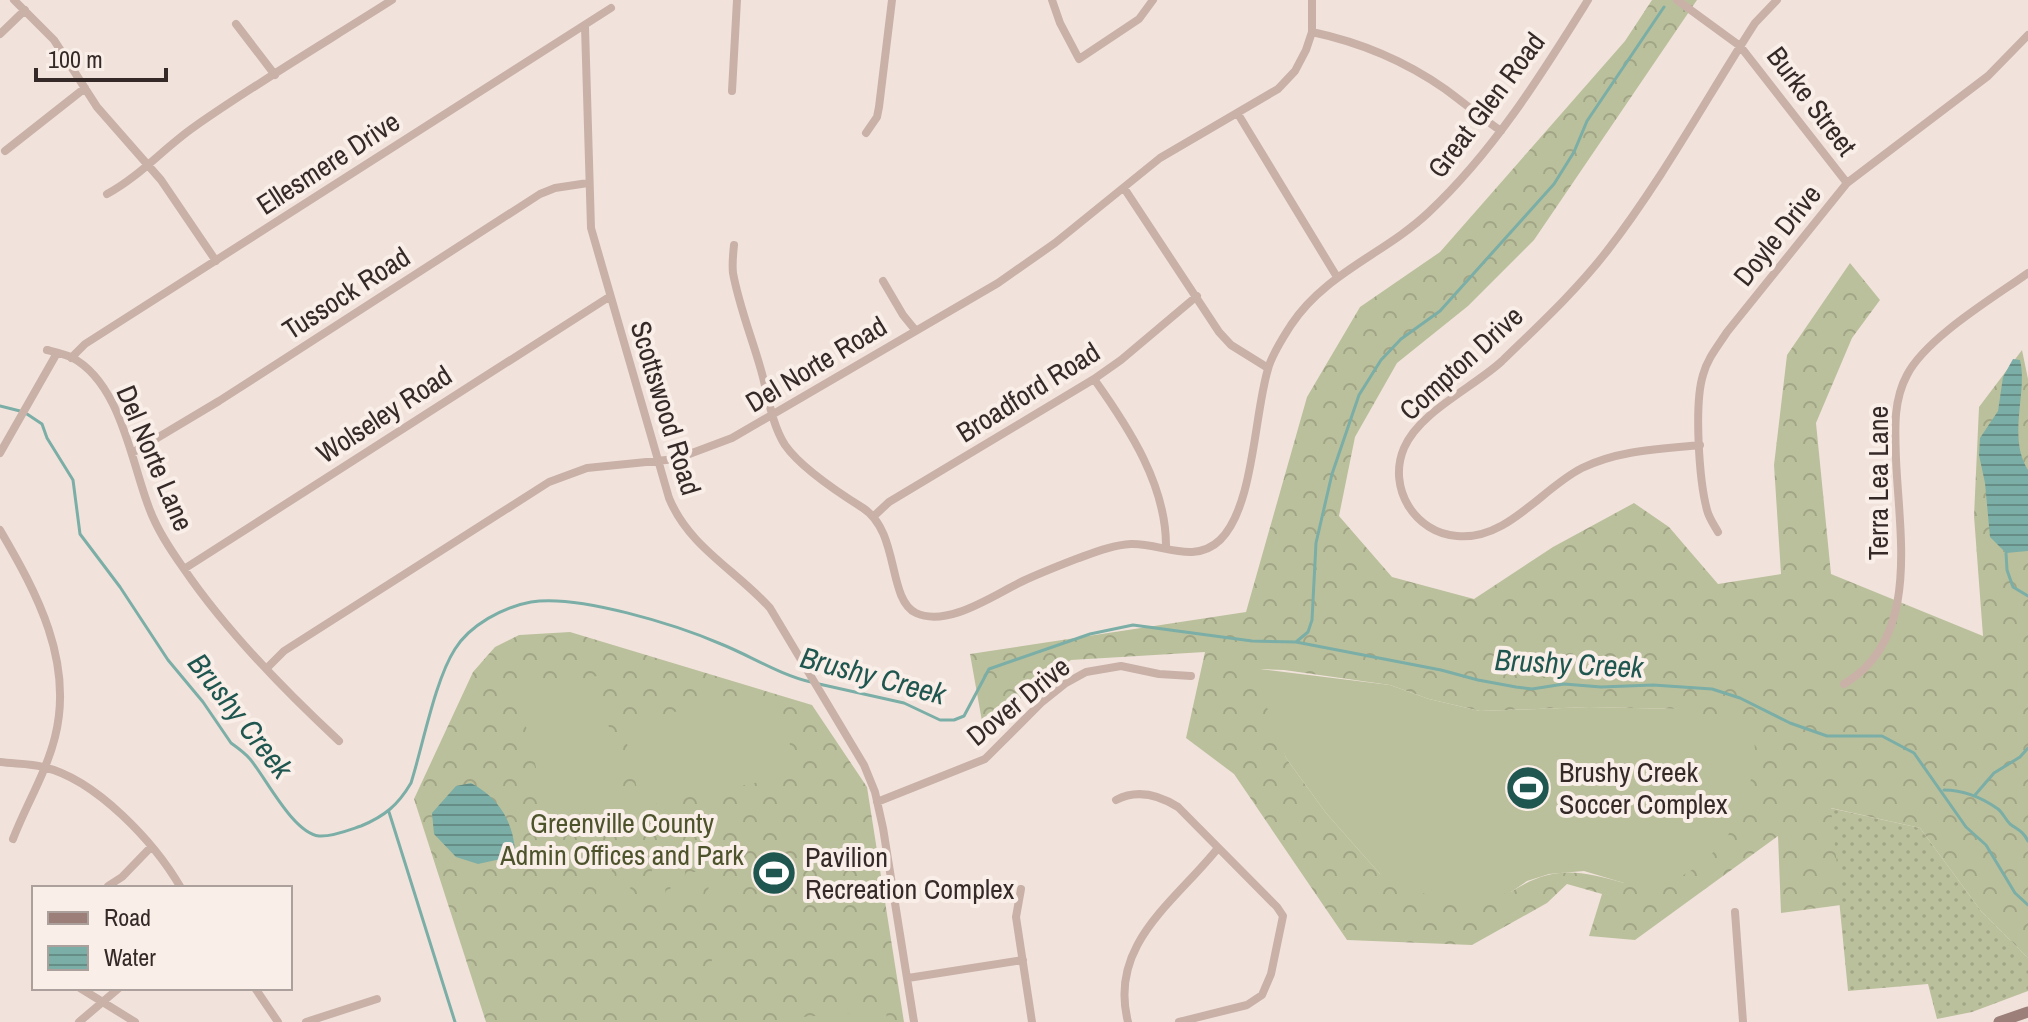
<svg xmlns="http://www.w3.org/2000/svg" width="2028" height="1022" font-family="'Archivo Narrow',sans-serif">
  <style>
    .grass { fill: url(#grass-dots) }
    .forest { fill: url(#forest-crowns); fill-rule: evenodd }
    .pitch { fill: #bbc09c }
    .water { fill: url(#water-rules) }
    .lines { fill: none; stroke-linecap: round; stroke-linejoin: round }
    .stream { stroke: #7baea6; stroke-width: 3 }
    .street { stroke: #c9b1a8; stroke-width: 8 }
    .secondary { stroke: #9d7f79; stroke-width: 11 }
    .labels { text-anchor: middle; stroke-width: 8; stroke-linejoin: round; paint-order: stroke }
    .street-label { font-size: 28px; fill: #362a28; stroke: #f9eee8 }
    .poi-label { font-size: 28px; fill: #362a28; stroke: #f9eee8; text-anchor: start }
    .park-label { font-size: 28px; fill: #4d542c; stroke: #f9eee8 }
    .water-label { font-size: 30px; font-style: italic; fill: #1f5750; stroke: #f9eee8 }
  </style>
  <defs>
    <pattern id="grass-dots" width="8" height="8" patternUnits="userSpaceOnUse" patternTransform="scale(2)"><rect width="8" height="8" fill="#bbc09c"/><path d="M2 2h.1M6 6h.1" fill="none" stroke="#a1a586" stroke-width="1.8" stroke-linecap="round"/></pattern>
    <pattern id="forest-crowns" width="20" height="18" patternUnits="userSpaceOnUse" patternTransform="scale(2)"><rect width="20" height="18" fill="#bbc09c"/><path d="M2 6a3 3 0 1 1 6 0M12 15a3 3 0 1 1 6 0" fill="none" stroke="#a1a586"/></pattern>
    <pattern id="water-rules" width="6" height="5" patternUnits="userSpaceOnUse" patternTransform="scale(2)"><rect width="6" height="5" fill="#7baea6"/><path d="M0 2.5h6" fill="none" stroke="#668e87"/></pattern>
  </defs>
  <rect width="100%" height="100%" fill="#f1e3dc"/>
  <path class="grass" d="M 1830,808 L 1920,828 L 1981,911 L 2028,958 L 2028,991 L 1972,1012 L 1937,1019 L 1928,984 L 1848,991 Z"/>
  <path class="forest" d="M 1652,0 L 1697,0 L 1534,240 L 1468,306 L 1397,363 L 1355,437 L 1339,516 L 1392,577 L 1474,599 L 1553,547 L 1634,503 L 1669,527 L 1718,584 L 1781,574 L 1774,465 L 1787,355 L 1850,263 L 1880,300 L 1852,338 L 1816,423 L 1831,574 L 1983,636 L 1974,516 L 1979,407 L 2022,350 L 2028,379 L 2028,958 L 1981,911 L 1920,828 L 1831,808 L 1841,905 L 1781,913 L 1778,836 L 1635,940 L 1589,936 L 1602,894 L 1567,884 L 1547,903 L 1472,945 L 1347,940 L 1234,774 L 1186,738 L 1205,652 L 1071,660 L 983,727 L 970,654 L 1246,612 L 1307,397 L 1360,307 L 1440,252 L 1625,41 ZM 1261,669 L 1284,670 L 1390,685 L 1429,699 L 1480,711 L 1589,707 L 1679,709 L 1624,883 C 1579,870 1552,865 1511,892 L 1380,874 L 1326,813 L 1286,758 Z
    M 570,632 L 812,705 L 867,787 L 904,1022 L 486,1022 L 414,799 L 473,672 L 495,647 L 519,635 Z"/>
  <path class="pitch" d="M 1260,669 L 1390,685 L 1429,699 L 1480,711 L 1589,707 L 1679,709 L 1730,721 L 1754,742 L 1757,762 L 1739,814 L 1724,843 L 1695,868 L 1667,885 L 1624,883 L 1584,871 L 1549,874 L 1527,881 L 1511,892 L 1489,898 L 1455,902 L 1425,894 L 1380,874 L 1326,813 L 1286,758 L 1259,686 Z
    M 597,676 L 627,805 L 550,824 L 517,690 Z
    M 734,697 L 759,700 L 781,708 L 789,727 L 790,748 L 786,762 L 769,780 L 641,807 L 623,725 Z
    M 598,867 L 612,868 L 610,898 L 596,898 Z
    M 617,868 L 631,869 L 630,899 L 615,899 Z
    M 652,869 L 666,870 L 665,901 L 651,900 Z
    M 671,871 L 685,871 L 684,902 L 670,902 Z
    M 690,872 L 704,872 L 703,903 L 689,902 Z
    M 709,872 L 723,873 L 722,904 L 708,903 Z
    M 733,948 L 734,973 L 713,974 L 711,949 Z
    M 886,1010 L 887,1022 L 803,1022 L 803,1017 Z"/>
  <path class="water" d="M 2013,359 L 2020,360 C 2028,391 2007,437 2028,470 L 2028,551 L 2006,553 L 1990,537 L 1985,483 L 1979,455 L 1980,438 L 1998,411 L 2003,377 Z
    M 471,783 C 498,797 513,821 515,851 L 501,859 L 478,864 L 456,857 L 434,834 L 432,813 L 456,786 Z"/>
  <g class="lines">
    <path class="stream" d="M 0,406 L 20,411
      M 27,414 L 42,424 L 47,438 L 73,480 L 80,534 L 120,587 L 168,660 L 203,702 L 231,743 C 238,748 245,753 250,759 C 266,778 293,833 319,836 C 332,837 349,830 361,826 C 385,816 398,805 411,783 C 423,745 435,680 455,649 C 470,625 503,607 531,602 C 578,594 677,625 721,644 C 751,656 780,675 811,682
      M 2006,553 L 2007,570 L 2013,587 L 2028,596
      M 1296,642 L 1308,632 L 1312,620 L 1316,543 L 1332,474 L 1359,395 L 1381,360 L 1401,339 L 1440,311 L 1554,184 L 1574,152 L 1587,121 L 1664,7
      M 819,684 L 904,703 L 940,720 L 954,720 L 964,716 L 989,669 L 1090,634 L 1133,625 L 1252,641 L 1296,642 L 1441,670 L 1478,680 L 1516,687 L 1532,689 L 1564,684 L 1601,687 L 1653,685 L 1712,689 L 1740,698 L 1790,723 L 1827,736 L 1882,736 L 1914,753 L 1966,827 L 1986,845 L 2015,893 L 2028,905
      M 1944,790 C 1964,790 1981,797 1998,809 C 2003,813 2005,819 2010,824 C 2018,830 2023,831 2028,841
      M 1975,795 L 1994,773 L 2020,757 L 2028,748
      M 389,812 L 455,1022"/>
    <path class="street" d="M 14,0 L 54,40 L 97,107 L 161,180 L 216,261
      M 1052,0 L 1060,23 L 1079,59 L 1139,19 L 1153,0
      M 1677,0 L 1740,46 L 1847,183
      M 236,24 L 275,75
      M 585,27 L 591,228 L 669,498 C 689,547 736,570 770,608 L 864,765 L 875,792 L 883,828 L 914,1022
      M 1312,32 C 1359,42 1405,61 1445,89 C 1464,103 1482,118 1501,131
      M 0,34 L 25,10
      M 732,91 L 737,0
      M 1238,114 L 1337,277
      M 866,133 L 877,117 L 879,107 L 892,0
      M 5,151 L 85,88
      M 1124,188 L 1219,332 L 1231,345 L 1268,368
      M 107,194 C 139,177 164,148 194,127 C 258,82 326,42 392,0
      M 734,245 C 733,254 732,264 733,273 C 739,306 752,338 761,370 C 768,394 771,423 785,445 C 801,468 839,493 863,508 C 900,532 887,599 916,613 C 948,628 995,594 1023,581 C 1040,573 1058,566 1076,559 C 1093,553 1112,545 1131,544 C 1162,543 1194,565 1220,540 C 1254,507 1254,415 1268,369 C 1272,354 1283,338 1291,325 C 1325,273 1386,253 1429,212 C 1494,151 1541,75 1588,0
      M 883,281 L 903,315 L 916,331
      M 47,350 C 55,352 64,354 71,357 C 120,382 131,460 148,505 C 156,528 170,549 184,569 C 227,632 283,689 339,741
      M 71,358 L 85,344 L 121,321 L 611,8
      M 1094,379 C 1129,428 1167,486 1166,548
      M 1700,445 C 1660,449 1619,450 1582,468 C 1542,488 1507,541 1457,536 C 1415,533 1387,488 1404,448 C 1419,412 1474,387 1502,361 C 1538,326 1576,291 1607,251 C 1662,180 1706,99 1755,23 L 1777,0
      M 0,453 L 57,353
      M 132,453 L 219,401 L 540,194 L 555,188 L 588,183
      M 874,516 L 889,502 L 1094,379 L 1121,360 L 1197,296
      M 0,530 C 37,593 74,662 55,737 C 46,773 26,805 13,839
      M 1718,532 C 1714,525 1709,518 1707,510 C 1699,480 1694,404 1703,375 C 1707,359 1718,346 1727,332 L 1847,183 L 1988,76 L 2028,35
      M 184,569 L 609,297
      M 267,668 L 284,651 L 549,482 L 587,468 L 676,459 L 732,438 L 998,283 L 1055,243 L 1160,158 L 1278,89 L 1295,71 L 1306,50 L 1312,32 L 1312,0
      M 1844,684 C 1921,639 1899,534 1896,459 C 1895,430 1893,401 1907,375 C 1926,338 1993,298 2028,273
      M 0,762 C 14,764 30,763 43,767 C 96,779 155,843 181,888
      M 1116,800 C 1137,789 1159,795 1178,807 L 1277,907 L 1283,916 L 1271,974 L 1262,995 L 1247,1005 L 1179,1022
      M 877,802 L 985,759 L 1041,703 L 1066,683 L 1086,672 L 1121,666 L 1159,674 L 1191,676
      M 108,886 L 122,877 L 151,847
      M 1021,889 L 1016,917 L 1032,1022
      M 1735,912 L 1743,1022
      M 908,978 L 1023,960
      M 80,988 L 135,1022
      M 255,988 L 278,1022
      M 79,1022 L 119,988
      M 306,1022 L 377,999
      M 1128,1022 C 1108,944 1175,902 1218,848"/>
    <path class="secondary" d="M 1999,1022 L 2028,1012"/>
  </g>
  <defs>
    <g id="stadium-disc" transform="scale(2.3)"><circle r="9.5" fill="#1f5750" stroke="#f9eee8"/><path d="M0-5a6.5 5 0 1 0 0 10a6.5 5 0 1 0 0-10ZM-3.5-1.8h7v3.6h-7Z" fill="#fff"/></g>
  </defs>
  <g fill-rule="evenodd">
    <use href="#stadium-disc" x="1528" y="788"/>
    <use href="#stadium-disc" x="774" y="873"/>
  </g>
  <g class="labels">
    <g class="street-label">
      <text transform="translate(1812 101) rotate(53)" y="10">Burke Street</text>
      <text transform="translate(1486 105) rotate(-53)" y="10">Great Glen Road</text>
      <text transform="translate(328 163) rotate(-33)" y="10">Ellesmere Drive</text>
      <text transform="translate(1777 235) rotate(-51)" y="10">Doyle Drive</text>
      <text transform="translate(346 293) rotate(-33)" y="10">Tussock Road</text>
      <text transform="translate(1461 363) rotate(-42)" y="10">Compton Drive</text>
      <text transform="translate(816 364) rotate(-31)" y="10">Del Norte Road</text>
      <text transform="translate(1028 392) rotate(-32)" y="10">Broadford Road</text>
      <text transform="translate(666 408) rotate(73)" y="10">Scottswood Road</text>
      <text transform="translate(384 414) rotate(-33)" y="10">Wolseley Road</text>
      <text transform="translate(155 458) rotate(67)" y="10">Del Norte Lane</text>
      <text transform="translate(1878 483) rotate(-90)" y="10">Terra Lea Lane</text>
      <text transform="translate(1018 701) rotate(-39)" y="10">Dover Drive</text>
    </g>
    <g class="poi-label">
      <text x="1559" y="782">Brushy Creek<tspan x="1559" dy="32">Soccer Complex</tspan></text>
      <text x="805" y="867">Pavilion<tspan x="805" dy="32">Recreation Complex</tspan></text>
    </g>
    <g class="park-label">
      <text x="622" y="833">Greenville County<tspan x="622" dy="32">Admin Offices and Park</tspan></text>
    </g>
    <g class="water-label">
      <text transform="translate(1569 664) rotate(3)" y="10">Brushy Creek</text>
      <text transform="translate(873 676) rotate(15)" y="10">Brushy Creek</text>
      <text transform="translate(240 716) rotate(52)" y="10">Brushy Creek</text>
    </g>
  </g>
  <rect x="32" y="886" width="260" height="104" fill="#f9eee8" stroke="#aba09b" stroke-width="2"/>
  <rect x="48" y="912" width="40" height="12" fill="#9d7f79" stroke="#aba09b" stroke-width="2"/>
  <text x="104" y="926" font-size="24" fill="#362a28">Road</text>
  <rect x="48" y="946" width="40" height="24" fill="url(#water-rules)" stroke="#aba09b" stroke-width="2"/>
  <text x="104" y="966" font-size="24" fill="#362a28">Water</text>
  <path d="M36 68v12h130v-12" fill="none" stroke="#362a28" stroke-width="4"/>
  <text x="48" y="68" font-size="24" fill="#362a28" stroke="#f9eee8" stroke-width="6" paint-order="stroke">100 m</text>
</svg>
